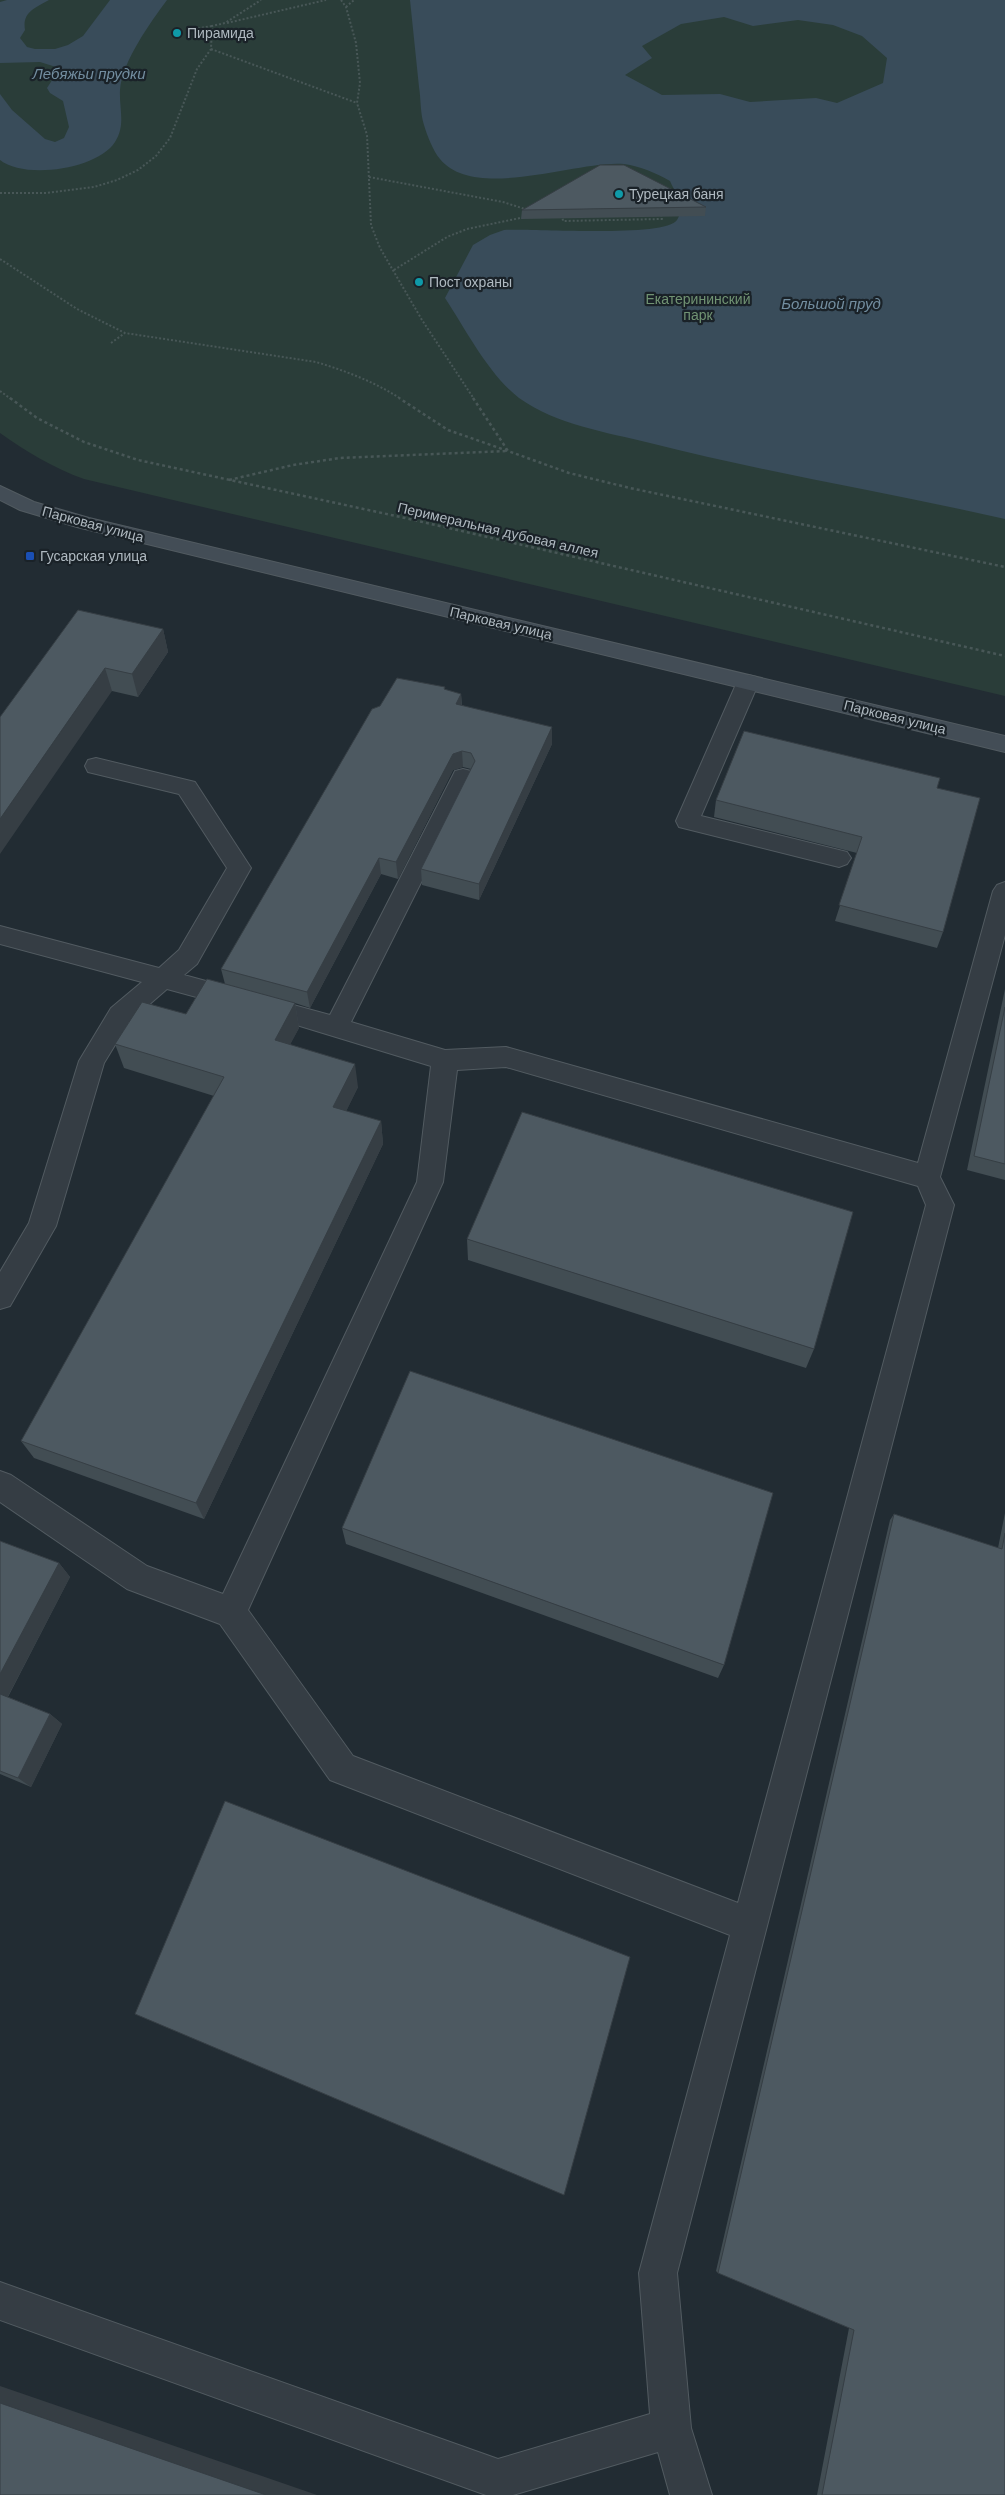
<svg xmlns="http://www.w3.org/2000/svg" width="1005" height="2495" font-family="'DM Sans',sans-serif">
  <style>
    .green { fill: #2a3d39 }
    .water { fill: #394c5a; fill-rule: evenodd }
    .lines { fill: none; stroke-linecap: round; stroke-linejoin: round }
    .service-casing { stroke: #525b61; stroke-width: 2 }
    .secondary-casing { stroke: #525b61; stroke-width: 2 }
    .path-far1 { stroke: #485757; stroke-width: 2; stroke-dasharray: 2 2; stroke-linecap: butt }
    .path { stroke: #485757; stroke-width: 2.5; stroke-dasharray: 3 3; stroke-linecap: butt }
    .service { fill: #353d44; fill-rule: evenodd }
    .secondary { fill: #434d56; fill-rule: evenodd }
    .wall { fill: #424d53 }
    .shaded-wall { fill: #363e44 }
    .building { fill: #4d5961; stroke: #363e44 }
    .culture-dot { fill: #0f9aa8; stroke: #1a2228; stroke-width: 2 }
    .transit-dot { fill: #1a4fb4; stroke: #1a2228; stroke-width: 2 }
    .labels { text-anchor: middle; stroke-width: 4.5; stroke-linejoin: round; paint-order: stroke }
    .far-poi-label { font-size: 14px; fill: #afb9c0; stroke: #1a2228; text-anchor: start }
    .far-park-label { font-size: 14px; fill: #719373; stroke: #1a2228 }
    .far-street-label { font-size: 14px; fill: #afb9c0; stroke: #1a2228 }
    .far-water-label { font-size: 15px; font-style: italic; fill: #738ea0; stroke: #1a2228 }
  </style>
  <rect width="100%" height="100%" fill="#222c33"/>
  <path class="green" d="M 0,0 L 1005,0 L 1005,696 L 84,479 C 53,468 27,452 0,433 Z"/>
  <path class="water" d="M 7,0 L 49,0 C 35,8 22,12 25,30 L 20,38 L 27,47 L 35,49 L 55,49 L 68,45 L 83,36 L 110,0 L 167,0 C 150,23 122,62 120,90 C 119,109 126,125 115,142 C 98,169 25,180 0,160 L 0,94 L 12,110 L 45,139 L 55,142 L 64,138 L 69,127 L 63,101 L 50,93 L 47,88 L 56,74 L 56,67 L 40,62 L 0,63 L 0,2 Z
    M 410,0 L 1005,0 L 1005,519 C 887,492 768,473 650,443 C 606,432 557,425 519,398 C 489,375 466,330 445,298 L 473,245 L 490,235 L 504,230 C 532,228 666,238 677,220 C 685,209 675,192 670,181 C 656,173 640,166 624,164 C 577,160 475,202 440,159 C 433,151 427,135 424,125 C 420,113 421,99 419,87 C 416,58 413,29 410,0 ZM 724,17 L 753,26 L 798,20 L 833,25 L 862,36 L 887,58 L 883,83 L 837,103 L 816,98 L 750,102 L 720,94 L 662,95 L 625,75 L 652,58 L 642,46 L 681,24 Z"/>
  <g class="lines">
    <g class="service-casing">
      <path id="service" d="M 748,675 L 756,677 L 759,682 L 701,816 L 847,852 L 851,858 L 847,864 L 839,867 L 679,827 L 676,821 L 737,682 L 740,677 Z
        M 96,758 L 195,782 L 251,868 L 197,964 L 184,975 L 330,1015 L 452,777 L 455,771 L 463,769 L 471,771 L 474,777 L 351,1022 L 445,1050 L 506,1047 L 918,1163 L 993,891 L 997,885 L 1005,882 L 1005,935 L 940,1177 L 954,1205 L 677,2273 L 691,2428 L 712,2495 L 670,2495 L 658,2452 L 513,2495 L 486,2495 L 0,2320 L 0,2282 L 498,2459 L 650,2414 L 639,2273 L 730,1935 L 330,1780 L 220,1624 L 127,1589 L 0,1502 L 0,1471 L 11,1475 L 147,1566 L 223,1594 L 417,1182 L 431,1066 L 277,1019 L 167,989 L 129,1022 L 104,1063 L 56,1226 L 10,1306 L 0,1309 L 0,1272 L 29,1223 L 79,1061 L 111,1008 L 142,982 L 0,944 L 0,926 L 159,968 L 179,950 L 227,868 L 179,794 L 88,772 L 85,766 L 88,760 ZM 506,1067 L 918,1186 L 926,1205 L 738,1903 L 353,1756 L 248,1610 L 443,1182 L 457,1070 Z"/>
    </g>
    <g class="secondary-casing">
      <path id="secondary" d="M 0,486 L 34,502 L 89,518 L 1005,736 L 1005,752 L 77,527 L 20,510 L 0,500 Z"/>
    </g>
    <path class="path-far1" d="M 341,0 L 346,7 L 356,43 L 360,83 L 357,103 L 367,135 L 371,225 L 380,248 L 422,320 L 474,399
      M 346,7 L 354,0
      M 227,23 L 326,0
      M 194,29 L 212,26
      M 211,49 L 357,103
      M 604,171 L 630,174 L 654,183 L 662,219 L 563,221 L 560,202 L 586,200 C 585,179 584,179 604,171 Z
      M 369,177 L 503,202 L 528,210
      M 0,193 L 46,193 L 94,187 L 117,180 L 138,170 L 156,156 L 170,138 L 197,69 L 211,49 L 212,26 L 225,23 L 261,0
      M 0,259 L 77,309 L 125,333 L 316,362 C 346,371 375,382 401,399
      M 394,270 L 447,237 L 467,229 L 525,217
      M 111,343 L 125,333
      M 0,391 L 11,399"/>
    <path class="path" d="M 10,398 L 37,418 L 84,442 L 138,460 L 405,518 L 1005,656
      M 473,398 L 508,451 L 569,473 L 630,488 L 1005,567
      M 229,480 L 293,465 L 340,458 L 508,451 L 448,430 L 399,398"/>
    <use href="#service" class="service"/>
    <use href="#secondary" class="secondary"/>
  </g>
  <path class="wall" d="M 706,207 L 705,216 L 521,219 L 522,210 Z
    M 163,629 L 168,652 L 138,697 L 112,691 L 0,717 Z
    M 445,687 L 445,690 L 461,694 L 462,705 L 552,744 L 479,900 L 422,885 L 421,869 L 471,769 L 463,767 L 453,770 L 398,879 L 381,874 L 310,1008 L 295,1003 L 299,1028 L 290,1044 L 358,1087 L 346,1111 L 381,1121 L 383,1144 L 204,1519 L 34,1458 L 21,1441 L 214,1096 L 124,1068 L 115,1044 L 186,1014 L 225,984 L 221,969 Z
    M 937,788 L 943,932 L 937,948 L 835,921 L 857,853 L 714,817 L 716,800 Z
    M 1005,989 L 1005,1180 L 967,1170 Z
    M 467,1239 L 814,1349 L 806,1368 L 468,1260 Z
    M 1005,1513 L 1005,2495 L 817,2495 L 849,2328 L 718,2273 L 716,2271 L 890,1520 L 894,1514 L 998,1548 Z
    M 342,1528 L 724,1665 L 718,1678 L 346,1544 Z
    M 0,1541 L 59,1563 L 70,1577 L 8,1697 L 50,1714 L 62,1724 L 31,1787 L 0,1774 Z"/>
  <path class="shaded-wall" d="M 163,629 L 168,652 L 138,697 L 132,674 Z
    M 105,668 L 112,691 L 0,854 L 0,819 Z
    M 461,694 L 462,711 L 456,704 Z
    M 552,727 L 552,744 L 479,900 L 479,884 Z
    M 462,751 L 463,767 L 453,770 L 398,879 L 396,862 L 453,754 Z
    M 379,858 L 381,874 L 310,1008 L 307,992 Z
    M 295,1003 L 299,1028 L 280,1064 L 275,1040 Z
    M 355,1064 L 358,1087 L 337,1130 L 333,1107 Z
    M 381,1121 L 383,1144 L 204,1519 L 196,1503 Z
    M 59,1563 L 70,1577 L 5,1702 L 0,1697 L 0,1674 Z
    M 50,1714 L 62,1724 L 31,1787 L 18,1778 Z
    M 0,2386 L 317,2495 L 266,2495 L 0,2403 Z"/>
  <path class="building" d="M 600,165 L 624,165 L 706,207 L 522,210 Z
    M 78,610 L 163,629 L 132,674 L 105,668 L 0,819 L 0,717 Z
    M 397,678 L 445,687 L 444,689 L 461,694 L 456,704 L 552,727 L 479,884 L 421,869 L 475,761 L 471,753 L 462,751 L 453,754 L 396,862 L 379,858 L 307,992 L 221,969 L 372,709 L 380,706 Z
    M 744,731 L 940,778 L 937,788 L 980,798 L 943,932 L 839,905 L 862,837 L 716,800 Z
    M 207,979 L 295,1003 L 275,1040 L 355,1064 L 333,1107 L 381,1121 L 196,1503 L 21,1441 L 224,1077 L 115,1044 L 142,1002 L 186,1014 Z
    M 1005,1007 L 1005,1164 L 974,1156 Z
    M 522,1112 L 853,1212 L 814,1349 L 467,1239 Z
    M 410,1371 L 773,1493 L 724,1665 L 342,1528 Z
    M 894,1514 L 1002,1549 L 1005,1533 L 1005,2495 L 822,2495 L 854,2330 L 718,2273 Z
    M 0,1541 L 59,1563 L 0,1674 Z
    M 0,1694 L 50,1714 L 18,1778 L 0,1771 Z
    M 225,1801 L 630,1957 L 564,2195 L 135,2014 Z
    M 0,2403 L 266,2495 L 0,2495 Z"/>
  <g class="culture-dot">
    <circle cx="177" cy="33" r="5"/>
    <circle cx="619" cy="194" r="5"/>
    <circle cx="419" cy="282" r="5"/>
  </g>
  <rect class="transit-dot" x="25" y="551" width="10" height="10" rx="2.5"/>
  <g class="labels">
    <g class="far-poi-label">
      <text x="187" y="38">Пирамида</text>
      <text x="629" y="199">Турецкая баня</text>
      <text x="429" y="287">Пост охраны</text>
      <text x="40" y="561">Гусарская улица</text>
    </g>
    <g class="far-park-label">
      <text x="698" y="304">Екатерининский<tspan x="698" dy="16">парк</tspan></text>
    </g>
    <g class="far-street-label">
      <text transform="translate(93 524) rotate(15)" y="5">Парковая улица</text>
      <text transform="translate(498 530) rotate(13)" y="5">Перимеральная дубовая аллея</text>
      <text transform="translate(501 623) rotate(13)" y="5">Парковая улица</text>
      <text transform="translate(895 717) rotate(14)" y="5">Парковая улица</text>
    </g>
    <g class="far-water-label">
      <text x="89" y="79">Лебяжьи прудки</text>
      <text x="831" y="309">Большой пруд</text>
    </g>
  </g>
</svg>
